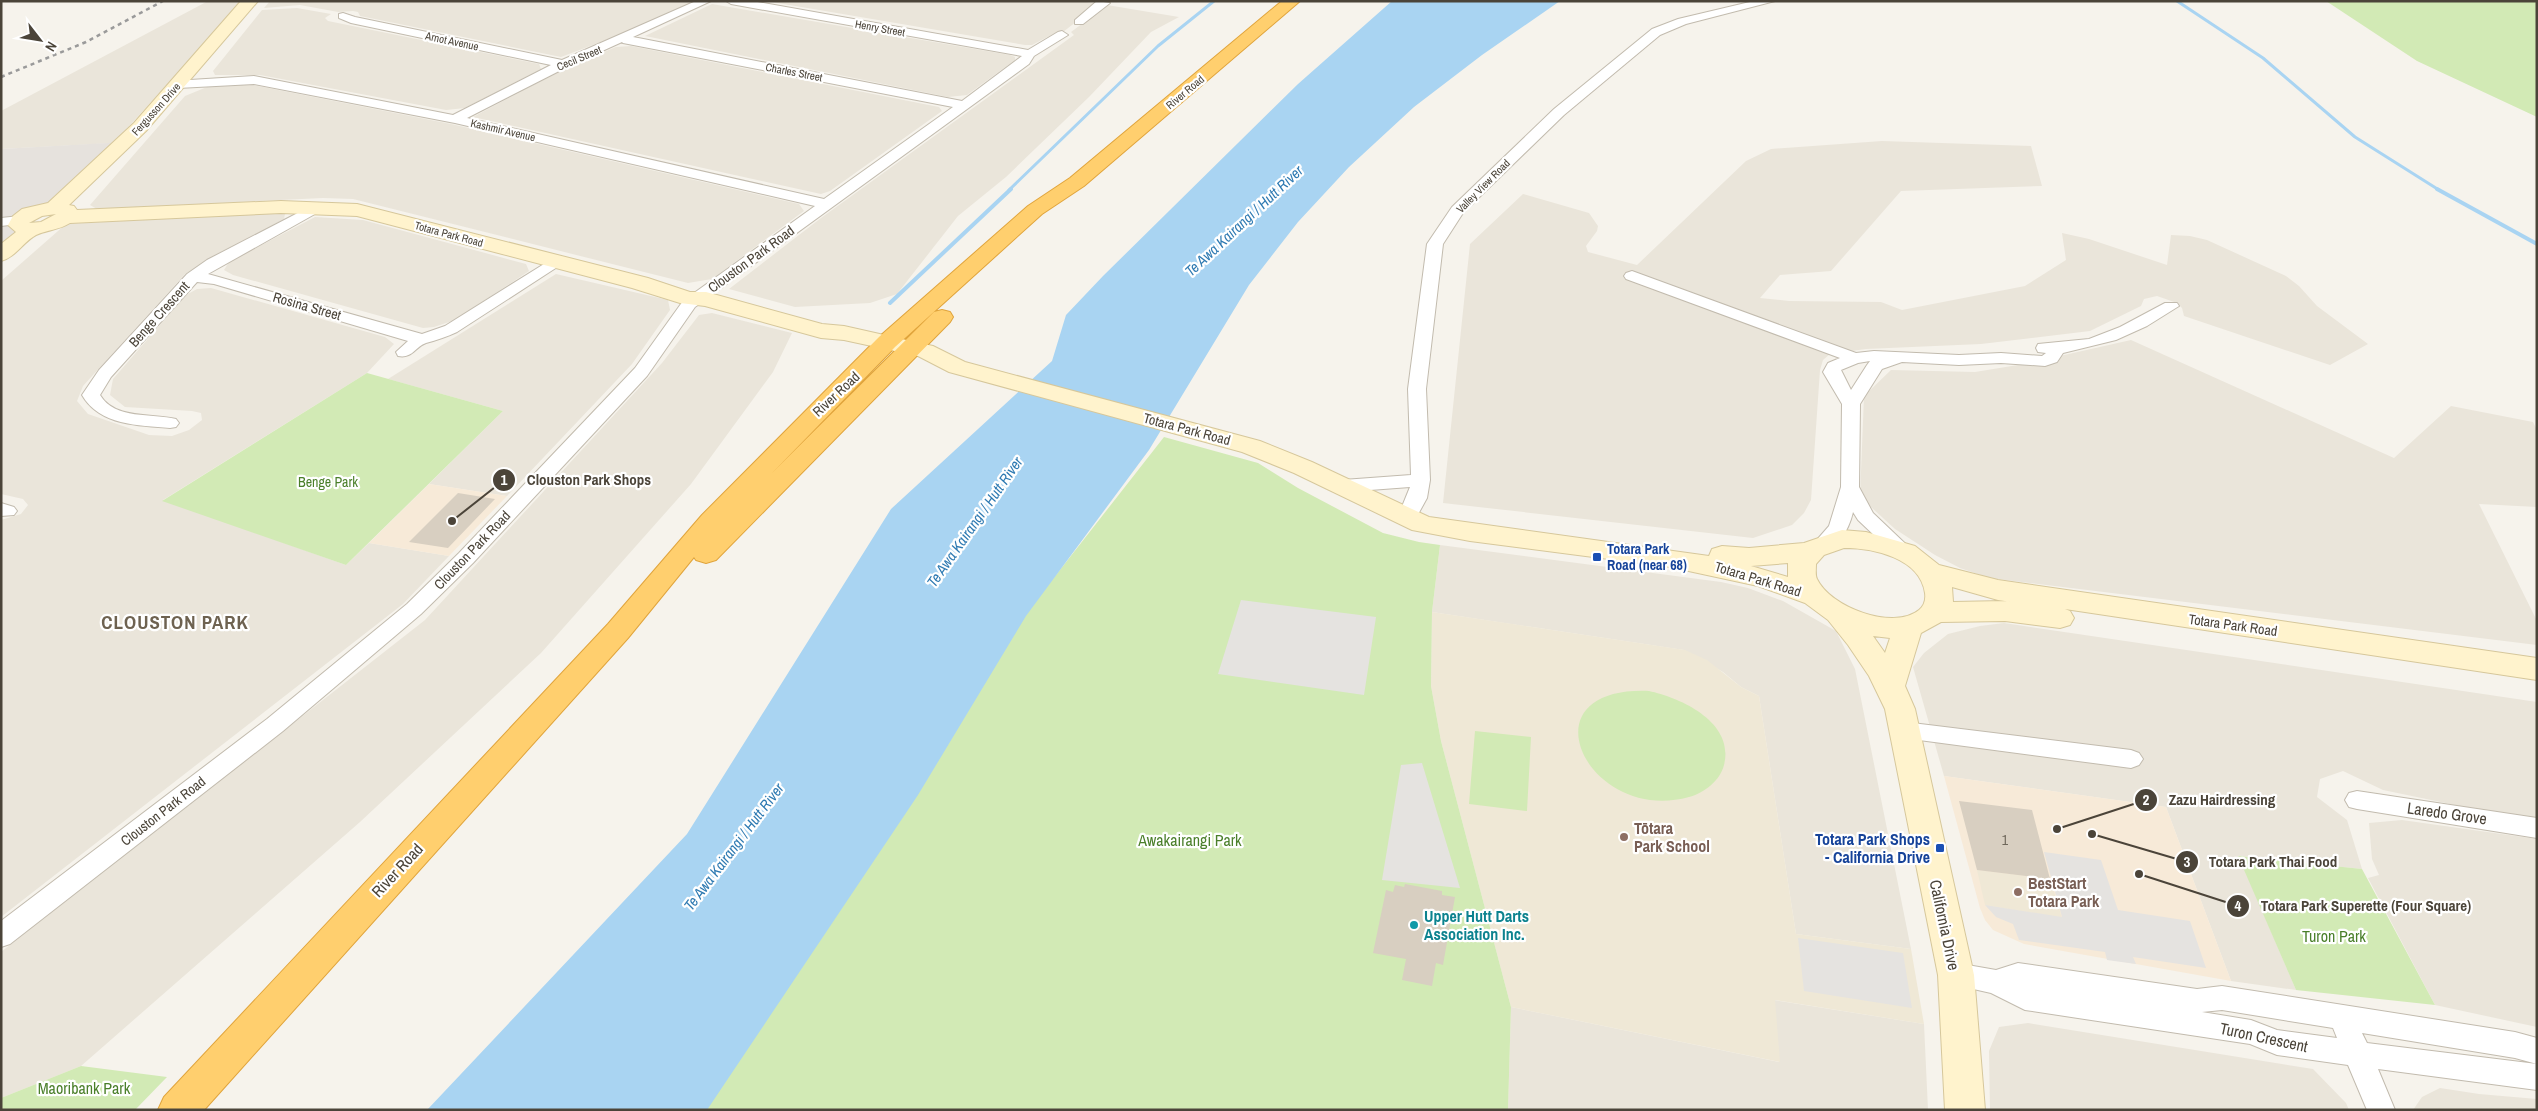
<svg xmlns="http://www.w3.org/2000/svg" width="2538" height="1111" font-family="'Archivo Narrow',sans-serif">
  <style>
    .residential { fill: #eae5da }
    .commercial { fill: #f7ead8 }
    .industrial { fill: #e6e2dd }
    .education { fill: #efe8d6 }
    .green { fill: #d2eab5 }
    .parking { fill: #e5e3e0 }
    .water { fill: #a9d4f2 }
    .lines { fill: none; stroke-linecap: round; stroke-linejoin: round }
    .stream-far1 { stroke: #a9d4f2; stroke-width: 3 }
    .stream { stroke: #a9d4f2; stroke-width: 4 }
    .building { fill: #d8cfc1 }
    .street-casing { stroke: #c2bbae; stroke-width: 2 }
    .secondary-casing { stroke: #d6c79b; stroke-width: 2 }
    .highway-casing { stroke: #e0a43c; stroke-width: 2 }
    .street { fill: #fff; fill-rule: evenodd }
    .secondary { fill: #fff3cd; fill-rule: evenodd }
    .highway { fill: #ffcf6e; fill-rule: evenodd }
    .rail { stroke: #9a9a9a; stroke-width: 2.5; stroke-dasharray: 4 4; stroke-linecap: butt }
    .transit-dot { fill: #1a4fb4; stroke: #fff; stroke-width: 2 }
    .education-dot { fill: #8d6e63; stroke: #fff; stroke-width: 2 }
    .culture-dot { fill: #0f9aa8; stroke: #fff; stroke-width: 2 }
    .labels { text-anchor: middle; stroke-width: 4.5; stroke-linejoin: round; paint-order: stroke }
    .far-street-label { font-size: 11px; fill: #4b4439; stroke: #fff }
    .street-label { font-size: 14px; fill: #4b4439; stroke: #fff }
    .park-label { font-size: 14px; fill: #4a7f2a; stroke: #fff }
    .transit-label { font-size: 14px; font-weight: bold; fill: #164399; stroke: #fff; text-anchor: start }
    .near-number-label { font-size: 14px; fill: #6e675b }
    .water-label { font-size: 15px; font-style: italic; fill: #2e7ab2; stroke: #fff }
    .near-street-label { font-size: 16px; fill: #4b4439; stroke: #fff }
    .near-education-label { font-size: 16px; font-weight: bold; fill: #785e54; stroke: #fff; text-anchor: start }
    .near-transit-label { font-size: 16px; font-weight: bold; fill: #164399; stroke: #fff; text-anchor: end }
    .near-park-label { font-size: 16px; fill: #4a7f2a; stroke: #fff }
    .near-culture-label { font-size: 16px; font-weight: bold; fill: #0d838f; stroke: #fff; text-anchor: start }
    .district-label { font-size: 19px; font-weight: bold; letter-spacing: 1px; fill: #6e6250; stroke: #fff }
    .leader { fill: none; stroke: #4b4439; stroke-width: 2 }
    .callout-dot { fill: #4b4439; stroke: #fff; stroke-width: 2 }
    .mark-label { font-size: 15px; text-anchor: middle; font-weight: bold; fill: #fff }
    .callout-label { font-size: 15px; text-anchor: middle; font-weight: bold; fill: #4b4439; stroke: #fff; stroke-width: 4.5; stroke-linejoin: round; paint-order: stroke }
  </style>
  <rect width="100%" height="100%" fill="#f6f3ec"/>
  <path class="residential" d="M 208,1 L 242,1 L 114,143 L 1,149 L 1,111 Z
    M 270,1 L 694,1 L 651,23 L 561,57 L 360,16 L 358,12 L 353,11 L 338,12 L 300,5 L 264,8 Z
    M 766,1 L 1080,1 L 1099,4 L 1063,32 L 1055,33 L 1032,45 L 1025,45 Z
    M 712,4 L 1010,55 L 1015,57 L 1015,60 L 967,95 L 948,97 L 645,36 Z
    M 1107,5 L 1179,17 L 1151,32 L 1089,97 L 1006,177 L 958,216 L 897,294 L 870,303 L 795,307 L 729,289 L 821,218 L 1074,35 L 1071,32 Z
    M 297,8 L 331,14 L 325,18 L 328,21 L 539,64 L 541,69 L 465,108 L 446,110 L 260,75 L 215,75 L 213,71 L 262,10 Z
    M 631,46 L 939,107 L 942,111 L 830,191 L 821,194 L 473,117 L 567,67 L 616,47 Z
    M 233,84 L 247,84 L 451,124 L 799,204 L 804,211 L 712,279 L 688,283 L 353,199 L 323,198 L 97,209 L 90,205 L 185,96 L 207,87 Z
    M 1882,141 L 2031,146 L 2042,186 L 1901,191 L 1831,271 L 1780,275 L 1760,298 L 1789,301 L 1881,302 L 1902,310 L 2025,286 L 2066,260 L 2062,233 L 2089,239 L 2167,265 L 2171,235 L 2190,236 L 2207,240 L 2286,276 L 2299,286 L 2317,306 L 2368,344 L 2330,365 L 2184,316 L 2182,308 L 2177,303 L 2157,296 L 2144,299 L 2141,306 L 2090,331 L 1981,344 L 1866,349 L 1830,354 L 1823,360 L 1820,370 L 1811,500 L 1804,513 L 1792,525 L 1753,538 L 1443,503 L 1470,244 L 1523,194 L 1589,213 L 1598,226 L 1597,231 L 1586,246 L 1588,252 L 1637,265 L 1746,161 L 1771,149 Z
    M 261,214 L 285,214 L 284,219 L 185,274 L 83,386 L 77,401 L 88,414 L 149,435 L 172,436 L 189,430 L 202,420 L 201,413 L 192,411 L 125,407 L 110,395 L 113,379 L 186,295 L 197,289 L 211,288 L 385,337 L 394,344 L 367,373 L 163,500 L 346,565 L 369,543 L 449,556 L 403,604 L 1,917 L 1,520 L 21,514 L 28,505 L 23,499 L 1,494 L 1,281 L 66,224 Z
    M 315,217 L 363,220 L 526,264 L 529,271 L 455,320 L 434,327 L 423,328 L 233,275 L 224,270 L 229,262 Z
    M 556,274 L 668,300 L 670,310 L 632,364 L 507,496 L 429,484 L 503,411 L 388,379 Z
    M 712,313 L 792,333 L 773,372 L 691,484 L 541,653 L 360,822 L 81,1066 L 1,1098 L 1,952 L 425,620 L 662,363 L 699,315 Z
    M 2131,340 L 2394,458 L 2451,406 L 2533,422 L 2537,430 L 2537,507 L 2479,504 L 2537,621 L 2537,645 L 1989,578 L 1960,568 L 1935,555 L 1895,529 L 1860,497 L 1864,396 L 1891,370 L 1975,372 L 2024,364 Z
    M 1440,545 L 1721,582 L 1748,588 L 1783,601 L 1836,631 L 1855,669 L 1911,949 L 1796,934 L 1759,696 L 1741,687 L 1723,672 L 1684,650 L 1432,612 Z
    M 2004,623 L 2537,702 L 2537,822 L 2383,790 L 2343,771 L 2320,779 L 2317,797 L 2347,820 L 2362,869 L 2239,856 L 2296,990 L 2231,981 L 2166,807 L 1944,776 L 1913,667 L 1924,653 L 1948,634 L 1980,626 Z
    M 2402,820 L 2537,839 L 2537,1027 L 2435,1005 L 2368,878 L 2379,875 L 2372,859 L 2369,823 Z
    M 1774,1000 L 1924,1024 L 1928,1110 L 1508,1110 L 1511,1007 L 1779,1062 Z
    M 2028,1023 L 2313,1069 L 2346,1103 L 2349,1110 L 1990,1110 L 1989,1051 L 1999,1027 Z
    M 2440,1088 L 2479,1094 L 2537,1099 L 2537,1110 L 2413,1110 L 2422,1097 Z"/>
  <path class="commercial" d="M 429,484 L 507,496 L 449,556 L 369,543 Z
    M 1944,776 L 2166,807 L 2231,981 L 2024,944 L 1993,930 L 1985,920 L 1980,908 Z"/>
  <path class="industrial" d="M 125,142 L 54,208 L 37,211 L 1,255 L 1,149 Z"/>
  <path class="education" d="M 1432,612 L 1685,650 L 1707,660 L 1741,687 L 1759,696 L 1796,934 L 1911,949 L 1924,1024 L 1775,1000 L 1780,1062 L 1511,1007 L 1441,741 L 1431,686 Z
    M 1977,870 L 2050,879 L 2062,918 L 1985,905 Z"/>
  <path class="green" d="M 2326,1 L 2537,1 L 2537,117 L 2417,61 Z
    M 367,373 L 503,411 L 346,565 L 162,501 Z
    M 1164,437 L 1258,463 L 1298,488 L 1383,533 L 1419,542 L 1440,545 L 1432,612 L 1431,686 L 1441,741 L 1511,1007 L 1508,1110 L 702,1110 L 1002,644 Z
    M 1649,691 C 1681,698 1735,722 1724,765 C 1720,781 1704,793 1689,797 C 1588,825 1520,686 1649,691 Z
    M 1475,731 L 1531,737 L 1527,811 L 1469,804 Z
    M 2238,856 L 2362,869 L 2435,1005 L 2296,990 Z
    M 81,1066 L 167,1077 L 135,1110 L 1,1110 L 1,1098 Z"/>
  <path class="parking" d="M 1241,600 L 1376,617 L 1364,695 L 1218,674 Z
    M 1422,763 L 1460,888 L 1382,880 L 1401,765 Z
    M 2044,852 L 2101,860 L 2118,910 L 2190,921 L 2206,968 L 2133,957 L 2136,964 L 2107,960 L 2105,952 L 2019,940 L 2013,924 L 1996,917 L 1985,905 L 2062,917 Z
    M 1798,938 L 1903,953 L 1912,1008 L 1804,991 Z"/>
  <path class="water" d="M 1392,1 L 1560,1 L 1482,55 L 1414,107 L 1349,167 L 1298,222 L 1249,285 L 1149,450 L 1026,616 L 918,795 L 707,1110 L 427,1110 L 687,834 L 891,509 L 1052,361 L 1066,315 L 1103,276 L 1298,84 Z"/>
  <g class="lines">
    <path class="stream-far1" d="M 2177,1 L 2263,58 L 2355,137 L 2439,190
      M 1009,190 L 1158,46 L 1214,1"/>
    <path class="stream" d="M 2437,189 L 2537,244
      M 890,303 L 1011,189"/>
  </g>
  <path class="building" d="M 458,493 L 495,499 L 448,548 L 409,542 Z
    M 1959,801 L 2032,810 L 2050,879 L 1977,870 Z
    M 1405,884 L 1442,891 L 1442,895 L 1455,897 L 1443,965 L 1436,963 L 1432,986 L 1402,980 L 1406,959 L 1373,953 L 1386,890 L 1393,892 L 1395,885 L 1404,887 Z"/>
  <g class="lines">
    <g class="street-casing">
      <path id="street" d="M 696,1 L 711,1 L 633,37 L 962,101 L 1022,56 L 731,4 L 726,1 L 752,1 L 1028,50 L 1058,32 L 1062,31 L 1068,35 L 1034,56 L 1029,64 L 695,307 L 647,376 L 473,563 L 421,614 L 283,731 L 10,944 L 1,947 L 1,921 L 267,719 L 407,604 L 459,553 L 635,368 L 683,301 L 815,206 L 455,123 L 254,84 L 178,88 L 174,87 L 172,84 L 174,81 L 254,76 L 453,115 L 551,65 L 351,23 L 339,18 L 339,14 L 343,13 L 355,17 L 562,60 ZM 622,42 L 623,43 L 953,107 L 824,199 L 467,118 L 567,67 Z
        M 1097,1 L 1110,3 L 1083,24 L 1075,24 L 1075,20 Z
        M 1754,1 L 1775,1 L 1686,24 L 1660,35 L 1564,115 L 1463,213 L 1443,244 L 1426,389 L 1430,480 L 1427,498 L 1416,518 L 1409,520 L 1402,518 L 1399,514 L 1410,487 L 1343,492 L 1336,490 L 1334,486 L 1336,482 L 1343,480 L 1411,475 L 1408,389 L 1427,244 L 1452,207 L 1554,109 L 1652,29 L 1678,19 Z
        M 317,203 L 324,207 L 322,210 L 208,274 L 422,334 L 445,326 L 552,259 L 562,259 L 565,262 L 457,332 C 446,337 437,340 426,343 C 415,347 412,359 398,356 L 396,352 L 408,341 L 214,284 L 197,282 L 111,377 L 100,395 C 115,420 152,413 176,419 L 179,423 L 176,427 L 170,428 C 138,425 100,426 82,395 L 99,370 L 187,274 L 207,260 Z
        M 20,216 L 27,220 L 25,223 L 1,226 L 1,218 Z
        M 1632,271 L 1856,353 L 1874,351 L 1959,355 L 2001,353 L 2042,356 L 2046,353 L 2038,352 L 2036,348 L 2038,344 L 2089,339 L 2120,327 L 2165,303 L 2177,303 L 2179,306 L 2147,326 L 2116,340 L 2063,353 L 2057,362 L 2045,366 L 2001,363 L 1959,365 L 1902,362 L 1882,369 L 1860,404 L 1859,487 L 1873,513 L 1913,551 L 1910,556 L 1903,558 L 1896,556 L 1858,520 L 1853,512 C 1849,529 1838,552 1818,547 L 1815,542 L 1829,526 L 1841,487 L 1842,404 L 1823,372 L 1828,363 L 1840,358 L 1626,279 L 1624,276 L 1626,273 ZM 1870,361 L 1867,365 L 1851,390 L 1841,370 L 1858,363 Z
        M 1,503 L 14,507 L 17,511 L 14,515 L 1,516 Z
        M 1904,722 L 2131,750 L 2139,753 L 2143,759 L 2139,765 L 2131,768 L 1904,738 L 1896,736 L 1893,730 L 1896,724 Z
        M 2357,791 L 2537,818 L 2537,838 L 2357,809 L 2349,807 L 2345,800 L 2349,793 Z
        M 1956,963 L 1996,970 L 2018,963 L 2197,989 L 2222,986 L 2515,1032 L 2537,1038 L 2537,1064 L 2515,1058 L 2362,1033 L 2367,1043 L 2537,1064 L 2537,1090 L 2378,1069 L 2395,1110 L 2367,1110 L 2348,1065 L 2277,1055 L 2250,1044 L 2025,1010 L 1991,993 L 1947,983 L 1943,975 L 1947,967 ZM 2222,1010 L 2333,1028 L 2337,1038 L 2277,1030 L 2251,1020 L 2202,1012 Z"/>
    </g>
    <g class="secondary-casing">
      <path id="secondary" d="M 241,1 L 258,1 L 146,131 L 69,205 L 74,206 L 77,210 L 281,201 L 357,204 L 648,278 L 690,292 L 706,292 L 822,324 L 844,326 L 933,346 L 965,362 L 1260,441 L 1312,462 L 1429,517 L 1709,556 L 1712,549 L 1722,546 L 1749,548 L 1804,543 L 1842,530 L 1866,532 L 1915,546 L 1939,565 L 1998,580 L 2537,658 L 2537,680 L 2065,609 L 2070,611 L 2074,618 L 2070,625 L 2060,628 L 2005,621 L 1941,622 L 1921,633 L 1905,686 L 1915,709 L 1974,975 L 1985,1110 L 1945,1110 L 1938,975 L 1885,709 L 1869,676 L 1848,645 L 1828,620 L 1805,603 L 1758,586 L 1670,567 L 1470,541 L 1412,530 L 1294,473 L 1242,452 L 949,372 L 918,356 L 844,340 L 821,338 L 705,306 L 680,303 L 632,288 L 357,216 L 281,213 L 70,223 C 59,230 47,230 36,235 C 23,242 16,257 1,261 L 1,244 L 16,232 L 8,225 L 13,216 L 22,209 L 48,203 L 134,123 ZM 56,214 L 41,222 L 29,223 L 42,216 ZM 1844,548 C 1874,548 1920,558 1925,593 C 1926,600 1924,606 1919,610 C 1893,631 1830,607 1817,579 C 1815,575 1816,569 1816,564 L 1824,555 ZM 1788,563 L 1788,577 L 1751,566 ZM 1952,587 L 1998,600 L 2032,605 L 2005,601 L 1953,602 ZM 1873,636 L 1890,638 L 1885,653 Z"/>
    </g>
    <g class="highway-casing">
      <path id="highway" d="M 1282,1 L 1300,1 L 1084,186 L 1042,214 L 895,347 L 772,473 L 934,312 L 942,310 L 950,312 L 953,317 L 950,322 L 716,560 L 706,563 L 696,560 L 694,557 L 628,638 L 204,1110 L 158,1110 L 164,1097 L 608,624 L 702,515 L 879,337 L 1028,206 L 1070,178 Z"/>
    </g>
    <use href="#street" class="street"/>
    <use href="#secondary" class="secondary"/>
    <use href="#highway" class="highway"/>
    <path class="rail" d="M 1,77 L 86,42 L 163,1"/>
  </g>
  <g class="transit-dot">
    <rect x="1592" y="552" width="10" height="10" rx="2.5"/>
    <rect x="1935" y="843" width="10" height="10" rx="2.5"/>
  </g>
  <g class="education-dot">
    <circle cx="1624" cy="837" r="5"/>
    <circle cx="2018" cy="892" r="5"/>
  </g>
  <circle class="culture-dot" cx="1414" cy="925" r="5"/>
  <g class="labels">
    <g class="far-street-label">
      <text transform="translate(880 28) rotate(10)" y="4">Henry Street</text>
      <text transform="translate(452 41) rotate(12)" y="4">Arnot Avenue</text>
      <text transform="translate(579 58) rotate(-23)" y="4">Cecil Street</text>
      <text transform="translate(794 72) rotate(11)" y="4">Charles Street</text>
      <text transform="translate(1185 92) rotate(-40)" y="4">River Road</text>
      <text transform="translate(156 109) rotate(-48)" y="4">Fergusson Drive</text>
      <text transform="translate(503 130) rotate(13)" y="4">Kashmir Avenue</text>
      <text transform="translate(1483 186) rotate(-45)" y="4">Valley View Road</text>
      <text transform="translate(449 234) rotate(15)" y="4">Totara Park Road</text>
    </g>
    <g class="street-label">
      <text transform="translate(751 259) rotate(-36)" y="5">Clouston Park Road</text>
      <text transform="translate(307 306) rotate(16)" y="5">Rosina Street</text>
      <text transform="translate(159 314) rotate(-48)" y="5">Benge Crescent</text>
      <text transform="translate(836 394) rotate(-43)" y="5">River Road</text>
      <text transform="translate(1187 429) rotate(15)" y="5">Totara Park Road</text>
      <text transform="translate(472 550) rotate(-46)" y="5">Clouston Park Road</text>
      <text transform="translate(1758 579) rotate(17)" y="5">Totara Park Road</text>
      <text transform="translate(2233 625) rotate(8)" y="5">Totara Park Road</text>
      <text transform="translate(163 811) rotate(-38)" y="5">Clouston Park Road</text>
    </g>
    <g class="park-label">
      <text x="328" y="487">Benge Park</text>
    </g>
    <g class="transit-label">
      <text x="1607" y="554">Totara Park<tspan x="1607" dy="16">Road (near 68)</tspan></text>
    </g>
    <g class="near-number-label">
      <text x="2005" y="845">1</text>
    </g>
    <g class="water-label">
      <text transform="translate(1244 221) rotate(-43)" y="5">Te Awa Kairangi / Hutt River</text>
      <text transform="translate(975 522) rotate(-55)" y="5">Te Awa Kairangi / Hutt River</text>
      <text transform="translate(734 847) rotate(-53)" y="5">Te Awa Kairangi / Hutt River</text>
    </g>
    <g class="near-street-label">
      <text transform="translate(2447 813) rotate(8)" y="6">Laredo Grove</text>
      <text transform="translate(397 870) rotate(-47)" y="6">River Road</text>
      <text transform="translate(1945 925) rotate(78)" y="6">California Drive</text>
      <text transform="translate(2264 1037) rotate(12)" y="6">Turon Crescent</text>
    </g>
    <g class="near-education-label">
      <text x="1634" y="834">Tōtara<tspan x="1634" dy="18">Park School</tspan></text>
      <text x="2028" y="889">BestStart<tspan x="2028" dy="18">Totara Park</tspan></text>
    </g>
    <g class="near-transit-label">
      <text x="1930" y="845">Totara Park Shops<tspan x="1930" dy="18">- California Drive</tspan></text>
    </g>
    <g class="near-park-label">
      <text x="1190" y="846">Awakairangi Park</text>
      <text x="2334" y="942">Turon Park</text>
      <text x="84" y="1094">Maoribank Park</text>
    </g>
    <g class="near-culture-label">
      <text x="1424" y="922">Upper Hutt Darts<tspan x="1424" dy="18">Association Inc.</tspan></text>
    </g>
    <g class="district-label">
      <text x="175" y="629">CLOUSTON PARK</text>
    </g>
  </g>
  <path class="leader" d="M452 521L504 480M2057 829L2146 800M2092 834L2187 862M2139 874L2238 906"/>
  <g class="callout-dot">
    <circle cx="452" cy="521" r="5"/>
    <circle cx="2057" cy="829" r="5"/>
    <circle cx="2092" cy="834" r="5"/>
    <circle cx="2139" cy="874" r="5"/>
    <circle cx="504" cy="480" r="12"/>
    <circle cx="2146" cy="800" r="12"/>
    <circle cx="2187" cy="862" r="12"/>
    <circle cx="2238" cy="906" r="12"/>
  </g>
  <g class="mark-label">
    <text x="504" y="485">1</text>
    <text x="2146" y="805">2</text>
    <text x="2187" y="867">3</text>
    <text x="2238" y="911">4</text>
  </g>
  <g class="callout-label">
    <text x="589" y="485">Clouston Park Shops</text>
    <text x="2222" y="805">Zazu Hairdressing</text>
    <text x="2273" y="867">Totara Park Thai Food</text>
    <text x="2366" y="911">Totara Park Superette (Four Square)</text>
  </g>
  <rect width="2538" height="1111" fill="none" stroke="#4b4439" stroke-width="5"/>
  <g transform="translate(40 40) rotate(121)" stroke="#ffffff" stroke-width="4" paint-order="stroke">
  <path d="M0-4L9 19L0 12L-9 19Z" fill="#4b4439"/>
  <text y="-8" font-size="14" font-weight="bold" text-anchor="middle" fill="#4b4439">N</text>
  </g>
</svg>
